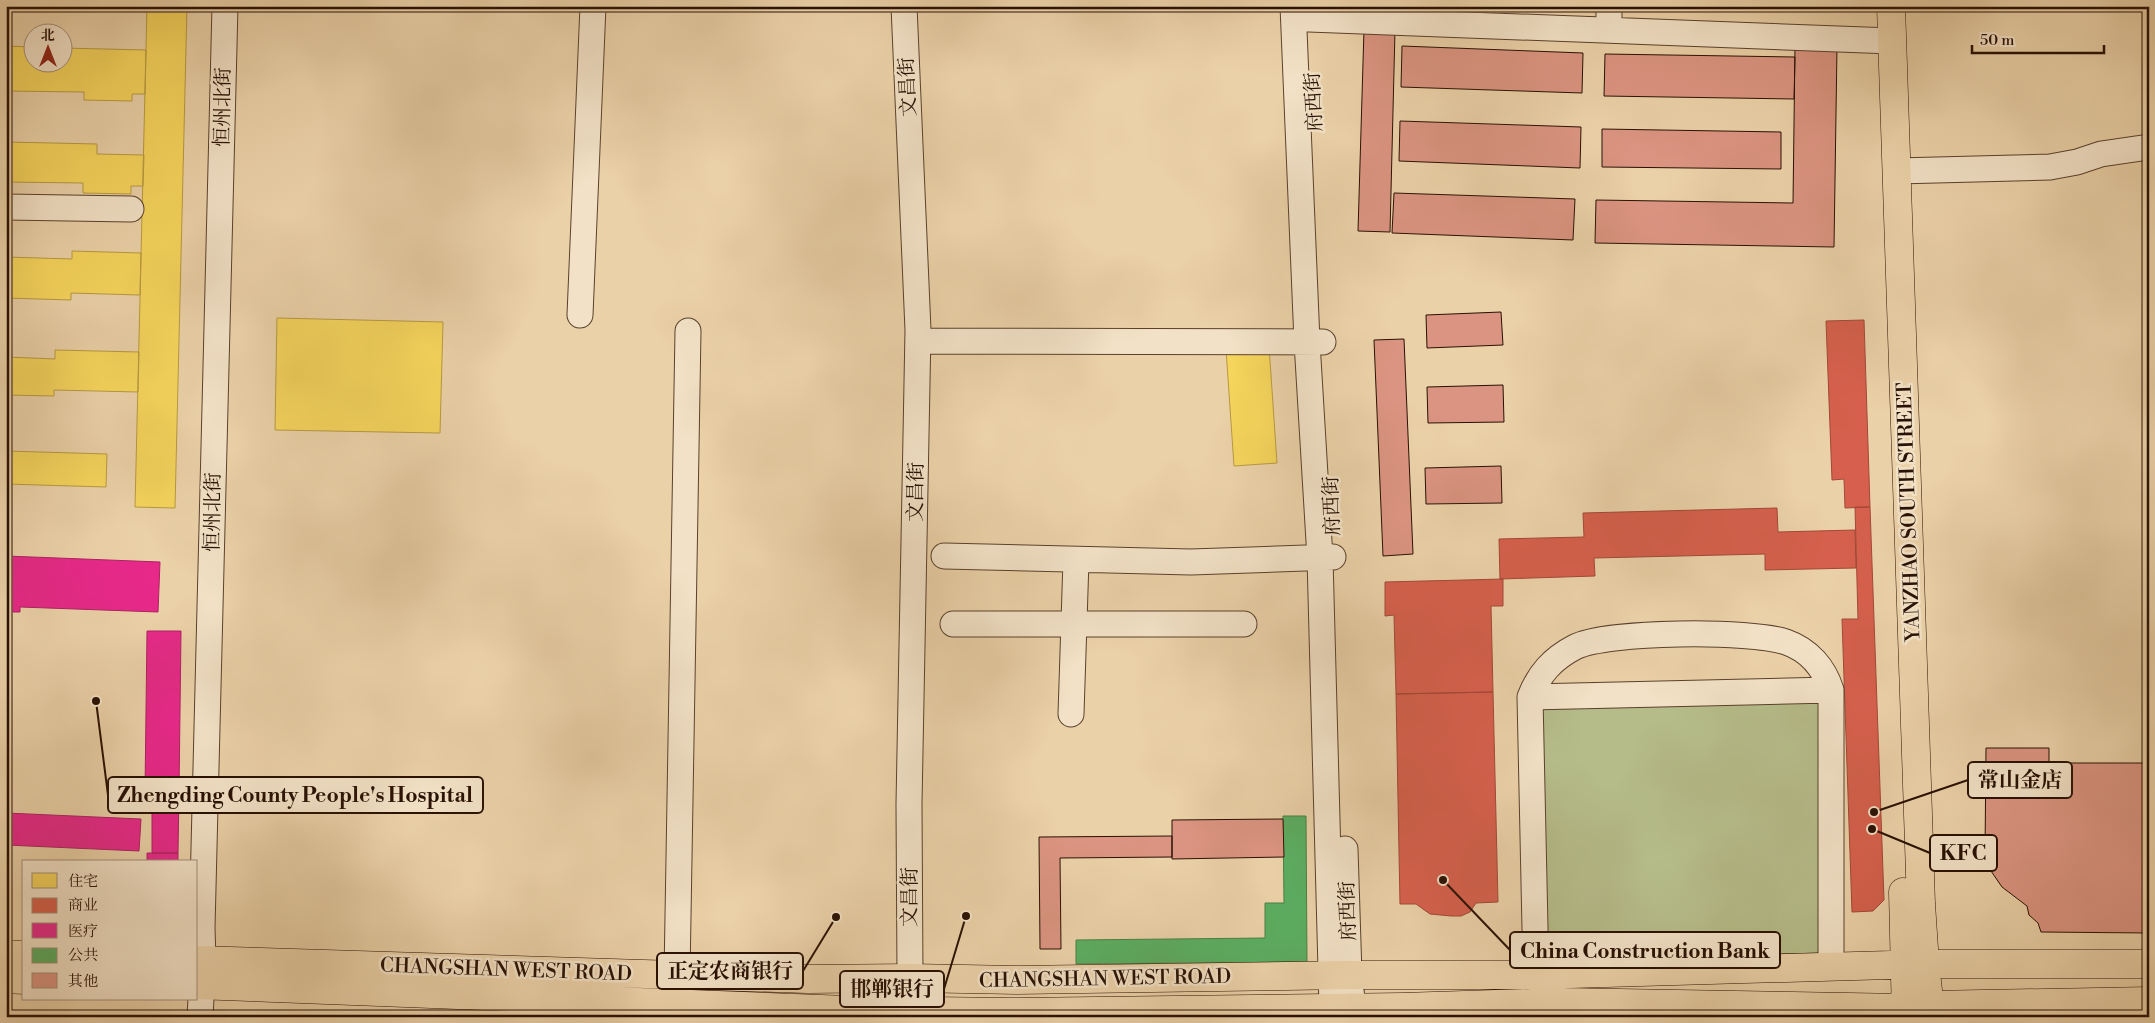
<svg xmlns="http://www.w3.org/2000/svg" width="2155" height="1023" font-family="'Libre Bodoni','Noto Serif SC',serif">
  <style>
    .green { fill: #b5bc89; stroke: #6f6646 }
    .homes { fill: #f6d55c; stroke: #b89a42 }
    .shops { fill: #d6604d; stroke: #a24837 }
    .health { fill: #e7298a; stroke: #ae2262 }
    .public { fill: #5aae61; stroke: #4b7f45 }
    .building { fill: #db9481; stroke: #291104 }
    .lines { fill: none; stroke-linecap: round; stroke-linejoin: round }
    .minor-casing { stroke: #5a412d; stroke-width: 27 }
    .major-casing { stroke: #291104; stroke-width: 29 }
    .minor { stroke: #f2e1c6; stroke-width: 25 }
    .major { stroke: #ebd1a8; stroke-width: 28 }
    .labels { text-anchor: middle; stroke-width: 5; stroke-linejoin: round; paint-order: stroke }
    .street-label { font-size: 20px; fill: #291104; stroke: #f2e1c6 }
    .leader { fill: none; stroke: #291104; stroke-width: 2 }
    .callout-dot { fill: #291104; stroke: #f2e1c6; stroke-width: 2 }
    .callout { fill: #f2e1c6; stroke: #291104; stroke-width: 2 }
    .callout-label { font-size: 21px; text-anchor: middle; font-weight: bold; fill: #291104 }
  </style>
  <rect width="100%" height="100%" fill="#ebd1a8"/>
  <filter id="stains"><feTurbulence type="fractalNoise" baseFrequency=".004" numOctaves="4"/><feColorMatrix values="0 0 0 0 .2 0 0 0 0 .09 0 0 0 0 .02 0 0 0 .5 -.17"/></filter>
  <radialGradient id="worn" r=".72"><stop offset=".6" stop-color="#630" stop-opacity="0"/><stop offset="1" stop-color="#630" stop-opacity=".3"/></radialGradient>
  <path class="green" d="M 1819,701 L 1824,953 L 1547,959 L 1542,707 Z"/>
  <path class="homes" d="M 147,6 L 187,6 L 175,508 L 135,507 Z
    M 6,46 L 32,47 L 32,62 L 62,62 L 62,48 L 146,50 L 145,94 L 132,94 L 132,101 L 84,100 L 84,92 L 6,91 Z
    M 6,142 L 97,144 L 97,154 L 144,155 L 143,186 L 131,186 L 131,194 L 83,193 L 83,183 L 6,182 Z
    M 72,251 L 141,253 L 140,295 L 71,293 L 71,300 L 6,298 L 6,257 L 72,259 Z
    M 277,318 L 443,322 L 440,433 L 275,430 Z
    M 1269,346 L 1277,463 L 1234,466 L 1226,349 Z
    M 55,350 L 139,352 L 138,392 L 54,390 L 54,396 L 6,395 L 6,357 L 55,359 Z
    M 6,451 L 107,454 L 106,487 L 6,484 Z"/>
  <path class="shops" d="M 1864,320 L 1870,507 L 1845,508 L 1844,479 L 1832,480 L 1826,321 Z
    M 1855,507 L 1870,507 L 1884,900 L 1873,911 L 1852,912 L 1842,619 L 1858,619 Z
    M 1777,508 L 1778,532 L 1855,530 L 1856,568 L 1765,570 L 1765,554 L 1594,558 L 1595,576 L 1500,579 L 1499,539 L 1584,537 L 1583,513 Z
    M 1503,579 L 1503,606 L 1491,606 L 1493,692 L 1396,694 L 1394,615 L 1385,616 L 1385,582 Z
    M 1493,692 L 1498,902 L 1476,903 L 1470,912 L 1461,916 L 1451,916 L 1430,914 L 1416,904 L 1400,904 L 1396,694 Z"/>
  <path class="health" d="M 6,556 L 160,562 L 158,612 L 20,607 L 20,612 L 6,612 Z
    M 147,631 L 181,631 L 179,792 L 145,792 Z
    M 152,792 L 179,792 L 178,853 L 152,853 Z
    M 6,813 L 141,819 L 139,851 L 6,845 Z
    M 147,853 L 178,853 L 178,862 L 147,862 Z"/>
  <path class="public" d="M 1283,816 L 1306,816 L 1307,962 L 1076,964 L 1076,940 L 1265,938 L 1265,903 L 1284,903 Z"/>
  <path class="building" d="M 1364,29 L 1395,30 L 1390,232 L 1358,231 Z
    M 1402,46 L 1583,53 L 1582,93 L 1401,87 Z
    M 1795,46 L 1837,47 L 1834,247 L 1595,243 L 1596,200 L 1793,203 Z
    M 1605,54 L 1795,57 L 1794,99 L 1604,96 Z
    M 1400,121 L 1581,127 L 1580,168 L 1399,161 Z
    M 1602,129 L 1781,132 L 1781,169 L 1602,167 Z
    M 1394,193 L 1575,199 L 1573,240 L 1392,233 Z
    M 1501,312 L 1503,345 L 1427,348 L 1426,315 Z
    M 1404,339 L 1413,554 L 1383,556 L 1374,340 Z
    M 1503,385 L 1504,422 L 1428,423 L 1427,387 Z
    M 1501,466 L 1502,503 L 1426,504 L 1425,468 Z
    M 1986,748 L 2049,748 L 2049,763 L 2149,763 L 2149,933 L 2041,932 L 2038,923 L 2029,915 L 2027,906 L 2002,887 L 1991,871 L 1985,854 Z
    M 1283,819 L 1284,857 L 1172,859 L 1172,820 Z
    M 1172,836 L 1172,857 L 1060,858 L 1061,949 L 1040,949 L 1039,837 Z"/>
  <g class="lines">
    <g class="minor-casing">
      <path id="minor" d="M 904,6 L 918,330 L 909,804 L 910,978
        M 1293,6 L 1307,342 L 1320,558 L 1332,1007
        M 1309,19 L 1892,41
        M 1609,30 L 1609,6
        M 1897,171 L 2050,167 L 2077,162 L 2101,154 L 2149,147
        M 6,207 L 131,209
        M 580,315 L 593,6
        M 918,341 L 1323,342
        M 944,556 L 1191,562 L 1333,557
        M 953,624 L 1244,624
        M 1530,697 C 1539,674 1552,659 1575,647 C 1607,631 1751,630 1786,642 C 1809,650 1824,668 1831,690
        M 1071,714 L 1076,560
        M 1345,849 L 1349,975 L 1353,1006
        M 677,975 L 688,331
        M 1536,975 L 1530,697 L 1831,690 L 1831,967
        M 200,1017 L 203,960 L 202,928 L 225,6"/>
    </g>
    <g class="major-casing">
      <path id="major" d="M 1891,6 L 1921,904 L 1925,964 L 1931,1017
        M 1903,892 L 1906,1017
        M 6,955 L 24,955
        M 196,960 L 807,979 L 910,978 L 1017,980 L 1349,975 L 1536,975 L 1925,964 L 2149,964
        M 6,979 L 24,980
        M 196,985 L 847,1010 L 1012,1012 L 1402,1007 L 1561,1002 L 1905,1008 L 1930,1005 L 2149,1001"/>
    </g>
    <use href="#minor" class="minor"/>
    <use href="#major" class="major"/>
  </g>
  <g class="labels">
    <g class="street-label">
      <text transform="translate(907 87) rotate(-93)" y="7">文昌街</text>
      <text transform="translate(1313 102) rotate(-93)" y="7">府西街</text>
      <text transform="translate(222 107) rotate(-89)" y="7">恒州北街</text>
      <text transform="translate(915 492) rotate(-89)" y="7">文昌街</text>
      <text transform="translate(1331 506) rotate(-92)" y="7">府西街</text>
      <text transform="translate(212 512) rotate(-89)" y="7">恒州北街</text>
      <text transform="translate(1908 512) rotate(-92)" y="7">YANZHAO SOUTH STREET</text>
      <text transform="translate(909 897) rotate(-90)" y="7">文昌街</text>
      <text transform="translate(1347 911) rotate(-92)" y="7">府西街</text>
      <text transform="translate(506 969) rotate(2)" y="7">CHANGSHAN WEST ROAD</text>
      <text transform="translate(1105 978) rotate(-1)" y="7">CHANGSHAN WEST ROAD</text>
    </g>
  </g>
  <path class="leader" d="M1874 812L1968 780M96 701L108 795M1872 829L1930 853M1443 880L1510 950M836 917L803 971M966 916L944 989"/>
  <g class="callout-dot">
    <circle cx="1874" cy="812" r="5"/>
    <circle cx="96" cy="701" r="5"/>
    <circle cx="1872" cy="829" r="5"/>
    <circle cx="1443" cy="880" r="5"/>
    <circle cx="836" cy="917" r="5"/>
    <circle cx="966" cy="916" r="5"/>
  </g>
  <g class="callout">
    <rect x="1968" y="762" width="104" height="36" rx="5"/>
    <rect x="108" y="777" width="375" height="36" rx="5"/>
    <rect x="1930" y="835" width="67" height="36" rx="5"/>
    <rect x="1510" y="932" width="270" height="36" rx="5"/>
    <rect x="657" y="953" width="146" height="36" rx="5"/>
    <rect x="840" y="971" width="104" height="36" rx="5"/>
  </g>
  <g class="callout-label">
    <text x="2020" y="787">常山金店</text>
    <text x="295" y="802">Zhengding County People's Hospital</text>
    <text x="1963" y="860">KFC</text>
    <text x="1645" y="958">China Construction Bank</text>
    <text x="730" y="978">正定农商银行</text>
    <text x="892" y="996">邯郸银行</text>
  </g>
  <rect width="2155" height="1023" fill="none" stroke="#ebd1a8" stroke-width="25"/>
  <rect x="8" y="8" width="2140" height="1008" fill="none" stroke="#291104" stroke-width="2.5"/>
  <rect x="12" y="12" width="2130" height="998" fill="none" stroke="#291104"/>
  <rect x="22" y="860" width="175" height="140" fill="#f2e1c6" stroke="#a28e78"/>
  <rect x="32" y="873" width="25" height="15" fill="#f6d55c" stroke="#a28e78"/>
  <text x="68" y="886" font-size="15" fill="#291104">住宅</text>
  <rect x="32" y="898" width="25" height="15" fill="#d6604d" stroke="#a28e78"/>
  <text x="68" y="910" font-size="15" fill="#291104">商业</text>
  <rect x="32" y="923" width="25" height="15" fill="#e7298a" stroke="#a28e78"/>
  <text x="68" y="936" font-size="15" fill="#291104">医疗</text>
  <rect x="32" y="948" width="25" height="15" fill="#5aae61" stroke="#a28e78"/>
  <text x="68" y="960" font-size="15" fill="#291104">公共</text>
  <rect x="32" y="973" width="25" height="15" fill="#db9481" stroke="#a28e78"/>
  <text x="68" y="986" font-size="15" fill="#291104">其他</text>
  <g transform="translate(48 48)"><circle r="24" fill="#f2e1c6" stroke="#a28e78"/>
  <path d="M0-4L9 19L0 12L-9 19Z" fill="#8f2418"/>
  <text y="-8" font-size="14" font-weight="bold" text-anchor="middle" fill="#291104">北</text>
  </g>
  <path d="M1972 45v8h132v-8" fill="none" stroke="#291104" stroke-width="2.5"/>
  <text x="1980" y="45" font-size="15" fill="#291104" stroke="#f2e1c6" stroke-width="4" paint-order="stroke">50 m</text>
  <rect width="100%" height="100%" filter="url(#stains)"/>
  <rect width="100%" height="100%" fill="url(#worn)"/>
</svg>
